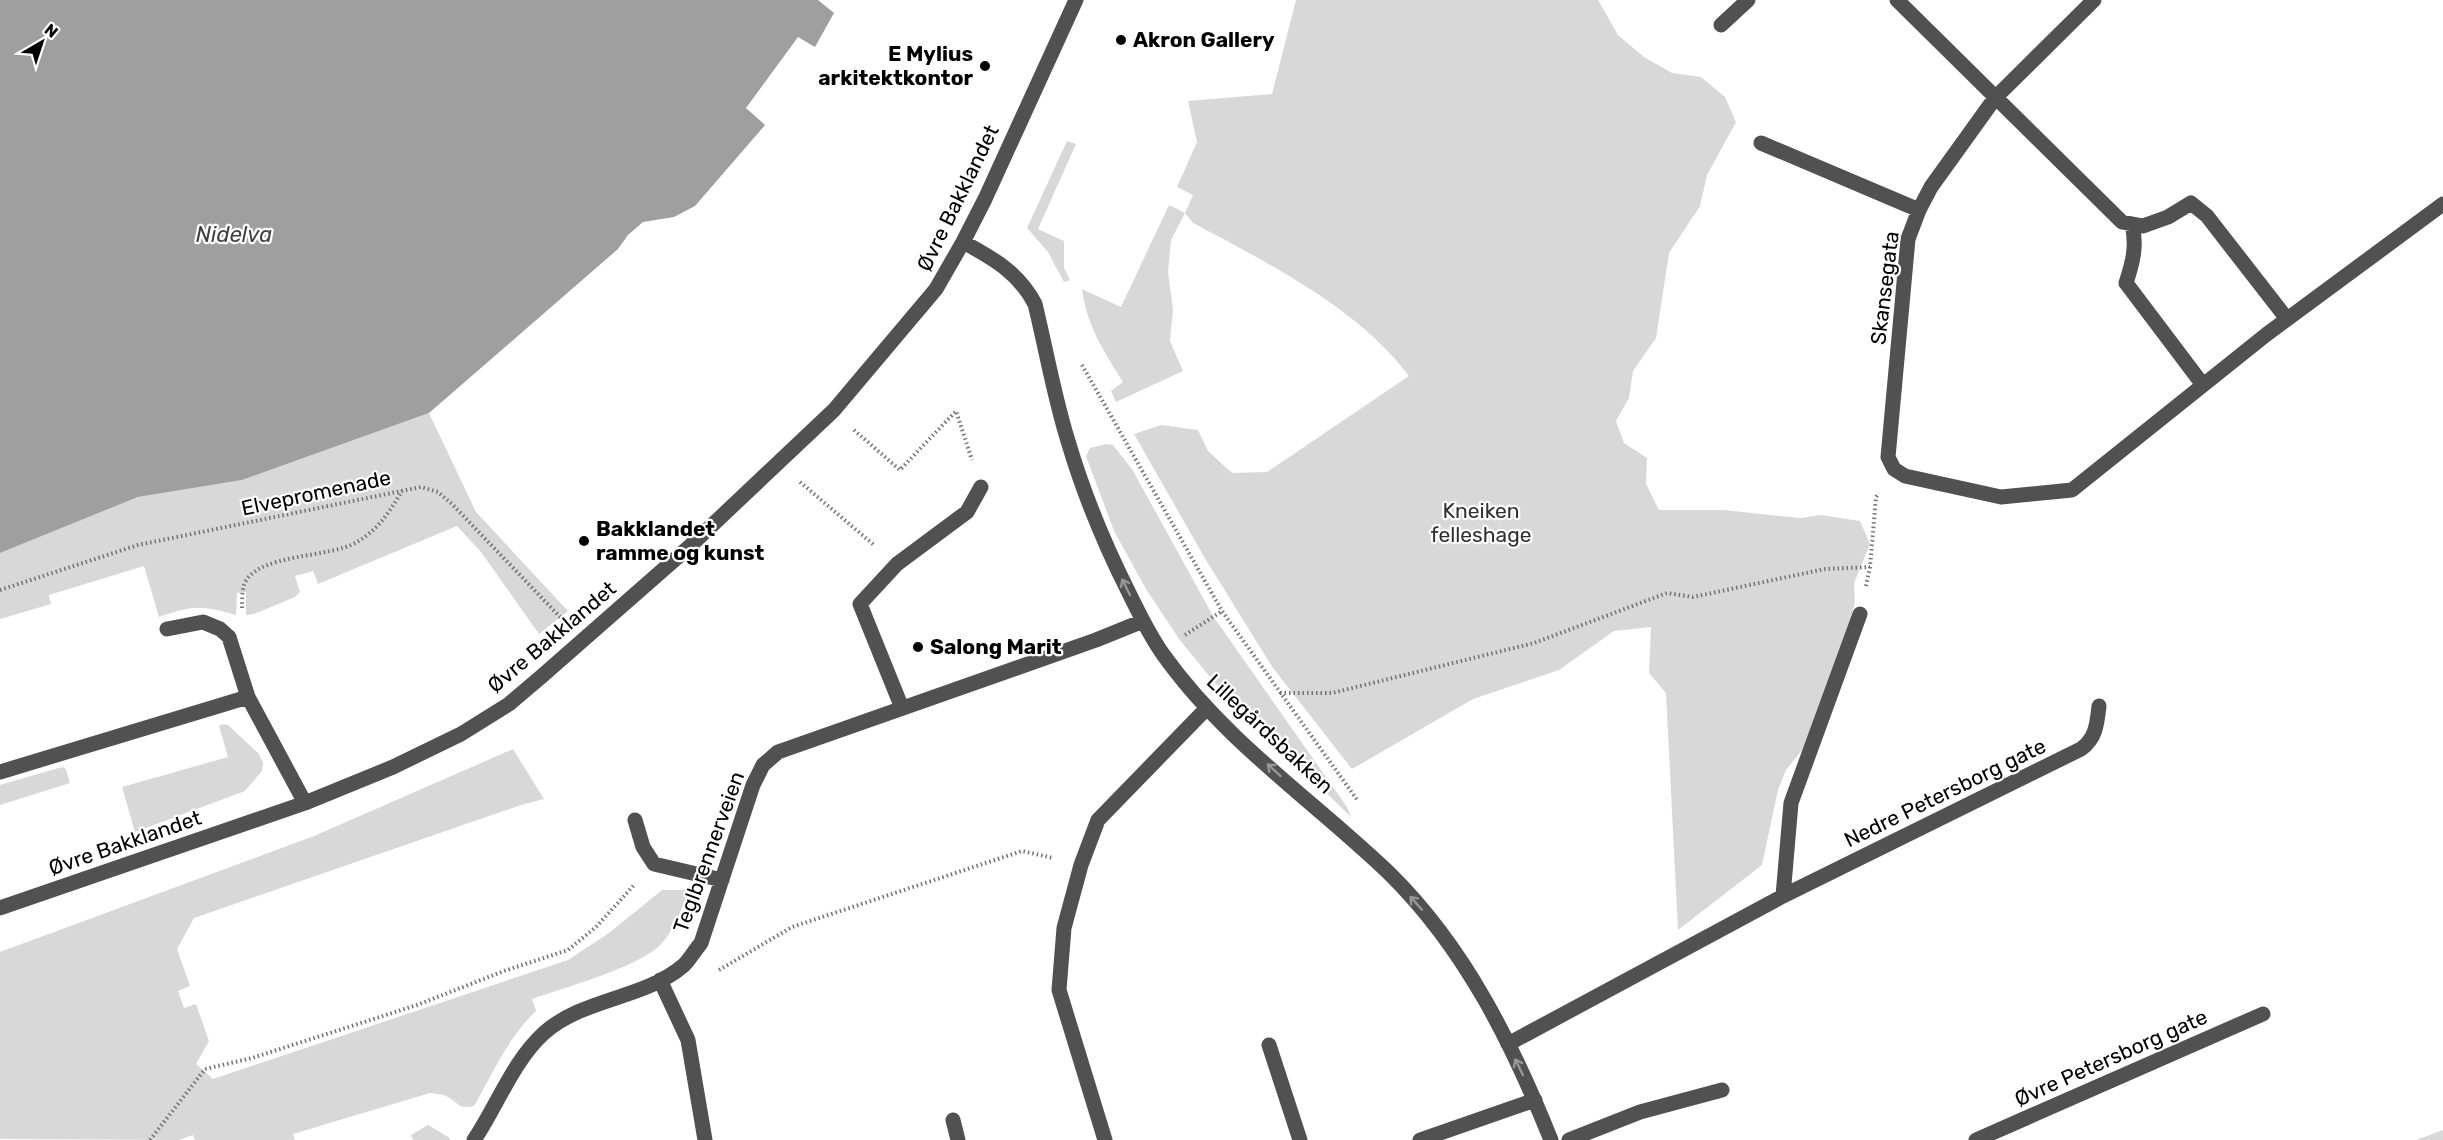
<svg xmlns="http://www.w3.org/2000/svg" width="2443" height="1140" font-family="Rubik,sans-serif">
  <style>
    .green { fill: #d8d8d8 }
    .water { fill: #9f9f9f }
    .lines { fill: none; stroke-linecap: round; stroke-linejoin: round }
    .path { stroke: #737373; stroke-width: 4; stroke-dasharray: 1.5 3; stroke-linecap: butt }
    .minor { stroke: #515151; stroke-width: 15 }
    .oneway { stroke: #979797 }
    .poi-dot { fill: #000; stroke: #fff; stroke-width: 2 }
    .labels { text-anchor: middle; stroke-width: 4.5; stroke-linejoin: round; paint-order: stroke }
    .poi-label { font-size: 21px; font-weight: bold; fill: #000; stroke: #fff; text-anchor: start }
    .street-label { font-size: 21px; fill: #000; stroke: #fff }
    .park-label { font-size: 21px; fill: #2f2f2f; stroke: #fff }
    .water-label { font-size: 22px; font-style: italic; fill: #404040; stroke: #fff }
  </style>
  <rect width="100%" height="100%" fill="#fff"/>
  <path class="green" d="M 1296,0 L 1598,0 L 1618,35 L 1644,57 L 1672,73 L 1701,77 L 1725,97 L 1736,122 L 1707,175 L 1700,206 L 1669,253 L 1656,338 L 1633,371 L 1629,398 L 1616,421 L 1624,443 L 1647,458 L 1646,484 L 1659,510 L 1724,510 L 1800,518 L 1821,515 L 1860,521 L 1870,544 L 1854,583 L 1855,603 L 1820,716 L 1802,750 L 1786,770 L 1778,790 L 1762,865 L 1678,930 L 1666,693 L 1649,673 L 1651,627 L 1614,631 L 1559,670 L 1473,699 L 1352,769 L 1273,668 L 1206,560 L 1134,434 L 1161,425 L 1198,430 L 1208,451 L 1232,473 L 1267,472 L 1409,376 C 1358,308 1268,263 1193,223 L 1185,213 L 1171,240 L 1168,272 L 1173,309 L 1170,341 L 1183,371 L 1116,402 L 1111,391 L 1123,382 C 1104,352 1086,324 1082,289 L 1121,307 L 1169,205 L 1185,213 L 1193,195 L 1177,187 L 1197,142 L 1188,101 L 1272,94 Z
    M 1067,141 L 1076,144 L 1038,229 L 1064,241 L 1064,268 L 1070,280 L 1064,282 L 1048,252 L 1027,228 Z
    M 429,413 L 476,512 L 568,611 L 539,634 L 481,552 L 457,526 L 318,584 L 313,571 L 295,576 L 300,592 L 295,597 L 254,614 L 246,615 L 246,592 L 237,593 L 236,615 C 200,605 194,605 159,617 L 144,566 L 49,595 L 51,604 L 0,619 L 0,553 L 138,497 L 242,480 Z
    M 1106,444 L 1113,445 L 1132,469 L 1213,616 L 1347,807 L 1351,817 L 1215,683 L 1179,639 L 1146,589 L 1114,531 L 1086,456 L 1090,448 Z
    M 223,724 L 228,725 L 259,754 L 263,763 L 262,771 L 245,791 L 135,832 L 122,787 L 228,757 L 219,726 Z
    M 513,749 L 544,799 L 521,805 L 194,918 L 177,949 L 190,986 L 178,991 L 184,1008 L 196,1004 L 209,1041 L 196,1064 L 213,1079 L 568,960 L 609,933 L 662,890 L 688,890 C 683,908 674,930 661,944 C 640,967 563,988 532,999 L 536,1011 C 508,1037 493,1073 474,1106 C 457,1110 459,1102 446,1096 C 442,1094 435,1094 430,1093 L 293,1134 L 295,1140 L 195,1140 L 193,1135 L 179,1140 L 0,1139 L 0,952 L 314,836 Z
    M 62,767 L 66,769 L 70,783 L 0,805 L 0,785 Z
    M 428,1125 L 450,1138 L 449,1140 L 413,1140 L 411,1135 Z
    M 2443,1130 L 2443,1140 L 2416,1140 Z"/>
  <path class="water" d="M 0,0 L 818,0 L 834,13 L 815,47 L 798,37 L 746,108 L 765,125 L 695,206 L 674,217 L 643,222 L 628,235 L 618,249 L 429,413 L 242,480 L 138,497 L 0,553 Z"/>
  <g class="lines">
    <path class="path" d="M 1082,365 L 1222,611 L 1358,801
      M 854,430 L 900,470 L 956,411 L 972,460
      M 800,482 L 874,545
      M 1866,586 L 1870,567 L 1876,497 L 1879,493
      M 0,590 L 138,545 L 421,487 L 438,492 L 452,504 L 562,619
      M 242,608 C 242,601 242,592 244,585 C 255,553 332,558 357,542 C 379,529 390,511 402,491
      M 1185,635 L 1222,611
      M 1280,693 L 1332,693 L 1534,643 L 1667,593 L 1693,597 L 1825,569 L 1870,567
      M 719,970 L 792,927 L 1022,851 L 1053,858
      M 150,1140 L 205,1069 L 252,1058 L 417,1005 L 504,971 L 568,950 L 596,927 L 635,884"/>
    <path class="minor" d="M 1897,0 L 2122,222 L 2143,226 L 2168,217 L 2191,203 L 2207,216 L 2287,319
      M 2094,0 L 1995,98 L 1931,187 L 1919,210 L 1908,239 L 1888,457 L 1894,469 L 1905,476 L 2001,497 L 2072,490 L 2267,334 L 2443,204
      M 1721,25 L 1748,0
      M 1761,143 L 1919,210
      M 2132,224 C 2137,246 2133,262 2126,283 L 2203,385
      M 963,242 C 993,258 1019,273 1035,304 C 1046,349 1054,396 1068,441 C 1083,492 1104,543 1128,591 C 1139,613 1150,637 1165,657 C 1226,742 1315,802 1390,874 C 1465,948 1512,1043 1551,1140
      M 167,629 L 203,622 L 220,629 L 229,637 L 248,697 L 305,803
      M 902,708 L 860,604 L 897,564 L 967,512 L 981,487
      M 0,772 L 248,697
      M 635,820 L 643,847 L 654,864 L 722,880
      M 1783,896 L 1791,803 L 1860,614
      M 0,908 L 305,803 L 393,767 L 461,734 L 509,704 L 542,676 L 689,547 L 834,410 L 936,289 L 963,242 L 985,199 L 1076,0
      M 660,980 L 688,1040 L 705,1140
      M 1508,1044 L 1783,896 L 2081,749 C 2096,738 2097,724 2099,706
      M 1269,1045 L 1300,1140
      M 953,1120 L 958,1140
      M 474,1140 C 497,1106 513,1061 544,1033 C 583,998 645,999 684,965 C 690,959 695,950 701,943 L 753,785 L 763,765 L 778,752 L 1096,640 L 1143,621
      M 1105,1140 L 1059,990 L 1064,928 L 1081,865 L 1098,820 L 1206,709
      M 1420,1140 L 1535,1100
      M 1569,1140 L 1640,1112 L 1722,1090
      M 1976,1140 L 2263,1014"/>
  </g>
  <defs><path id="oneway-shaft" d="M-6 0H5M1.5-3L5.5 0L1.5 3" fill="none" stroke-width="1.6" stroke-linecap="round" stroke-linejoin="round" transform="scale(1.5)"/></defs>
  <g class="oneway">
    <use href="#oneway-shaft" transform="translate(1126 587) rotate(-116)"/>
    <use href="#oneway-shaft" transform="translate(1274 770) rotate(-138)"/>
    <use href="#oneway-shaft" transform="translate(1416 903) rotate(-132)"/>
    <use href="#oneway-shaft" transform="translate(1519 1067) rotate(-116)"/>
  </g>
  <g class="poi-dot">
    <circle cx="1121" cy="40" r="6"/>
    <circle cx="985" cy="66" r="6"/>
    <circle cx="584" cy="541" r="6"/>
    <circle cx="918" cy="647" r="6"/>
  </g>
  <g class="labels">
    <g class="poi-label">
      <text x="1133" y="47">Akron Gallery</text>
      <text x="973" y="61" text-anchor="end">E Mylius<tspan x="973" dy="24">arkitektkontor</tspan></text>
      <text x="596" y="536">Bakklandet<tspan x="596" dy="24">ramme og kunst</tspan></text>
      <text x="930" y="654">Salong Marit</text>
    </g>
    <g class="street-label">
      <text transform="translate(958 198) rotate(-64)" y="7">Øvre Bakklandet</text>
      <text transform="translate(1885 288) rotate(-83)" y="7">Skansegata</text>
      <text transform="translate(316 493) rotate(-12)" y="7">Elvepromenade</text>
      <text transform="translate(552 637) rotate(-40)" y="7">Øvre Bakklandet</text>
      <text transform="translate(1270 734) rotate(43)" y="7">Lillegårdsbakken</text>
      <text transform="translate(1945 793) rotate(-26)" y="7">Nedre Petersborg gate</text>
      <text transform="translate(125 843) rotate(-19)" y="7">Øvre Bakklandet</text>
      <text transform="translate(709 852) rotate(-70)" y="7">Teglbrennerveien</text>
      <text transform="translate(2111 1058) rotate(-24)" y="7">Øvre Petersborg gate</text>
    </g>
    <g class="park-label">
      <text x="1481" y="518">Kneiken<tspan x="1481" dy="24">felleshage</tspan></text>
    </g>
    <g class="water-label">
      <text x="234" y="242">Nidelva</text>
    </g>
  </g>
  <g transform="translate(42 42) rotate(39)" stroke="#ffffff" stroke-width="4.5" paint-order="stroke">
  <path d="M0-4.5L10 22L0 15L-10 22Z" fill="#000000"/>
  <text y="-9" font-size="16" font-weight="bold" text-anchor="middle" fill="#000000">N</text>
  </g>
</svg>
